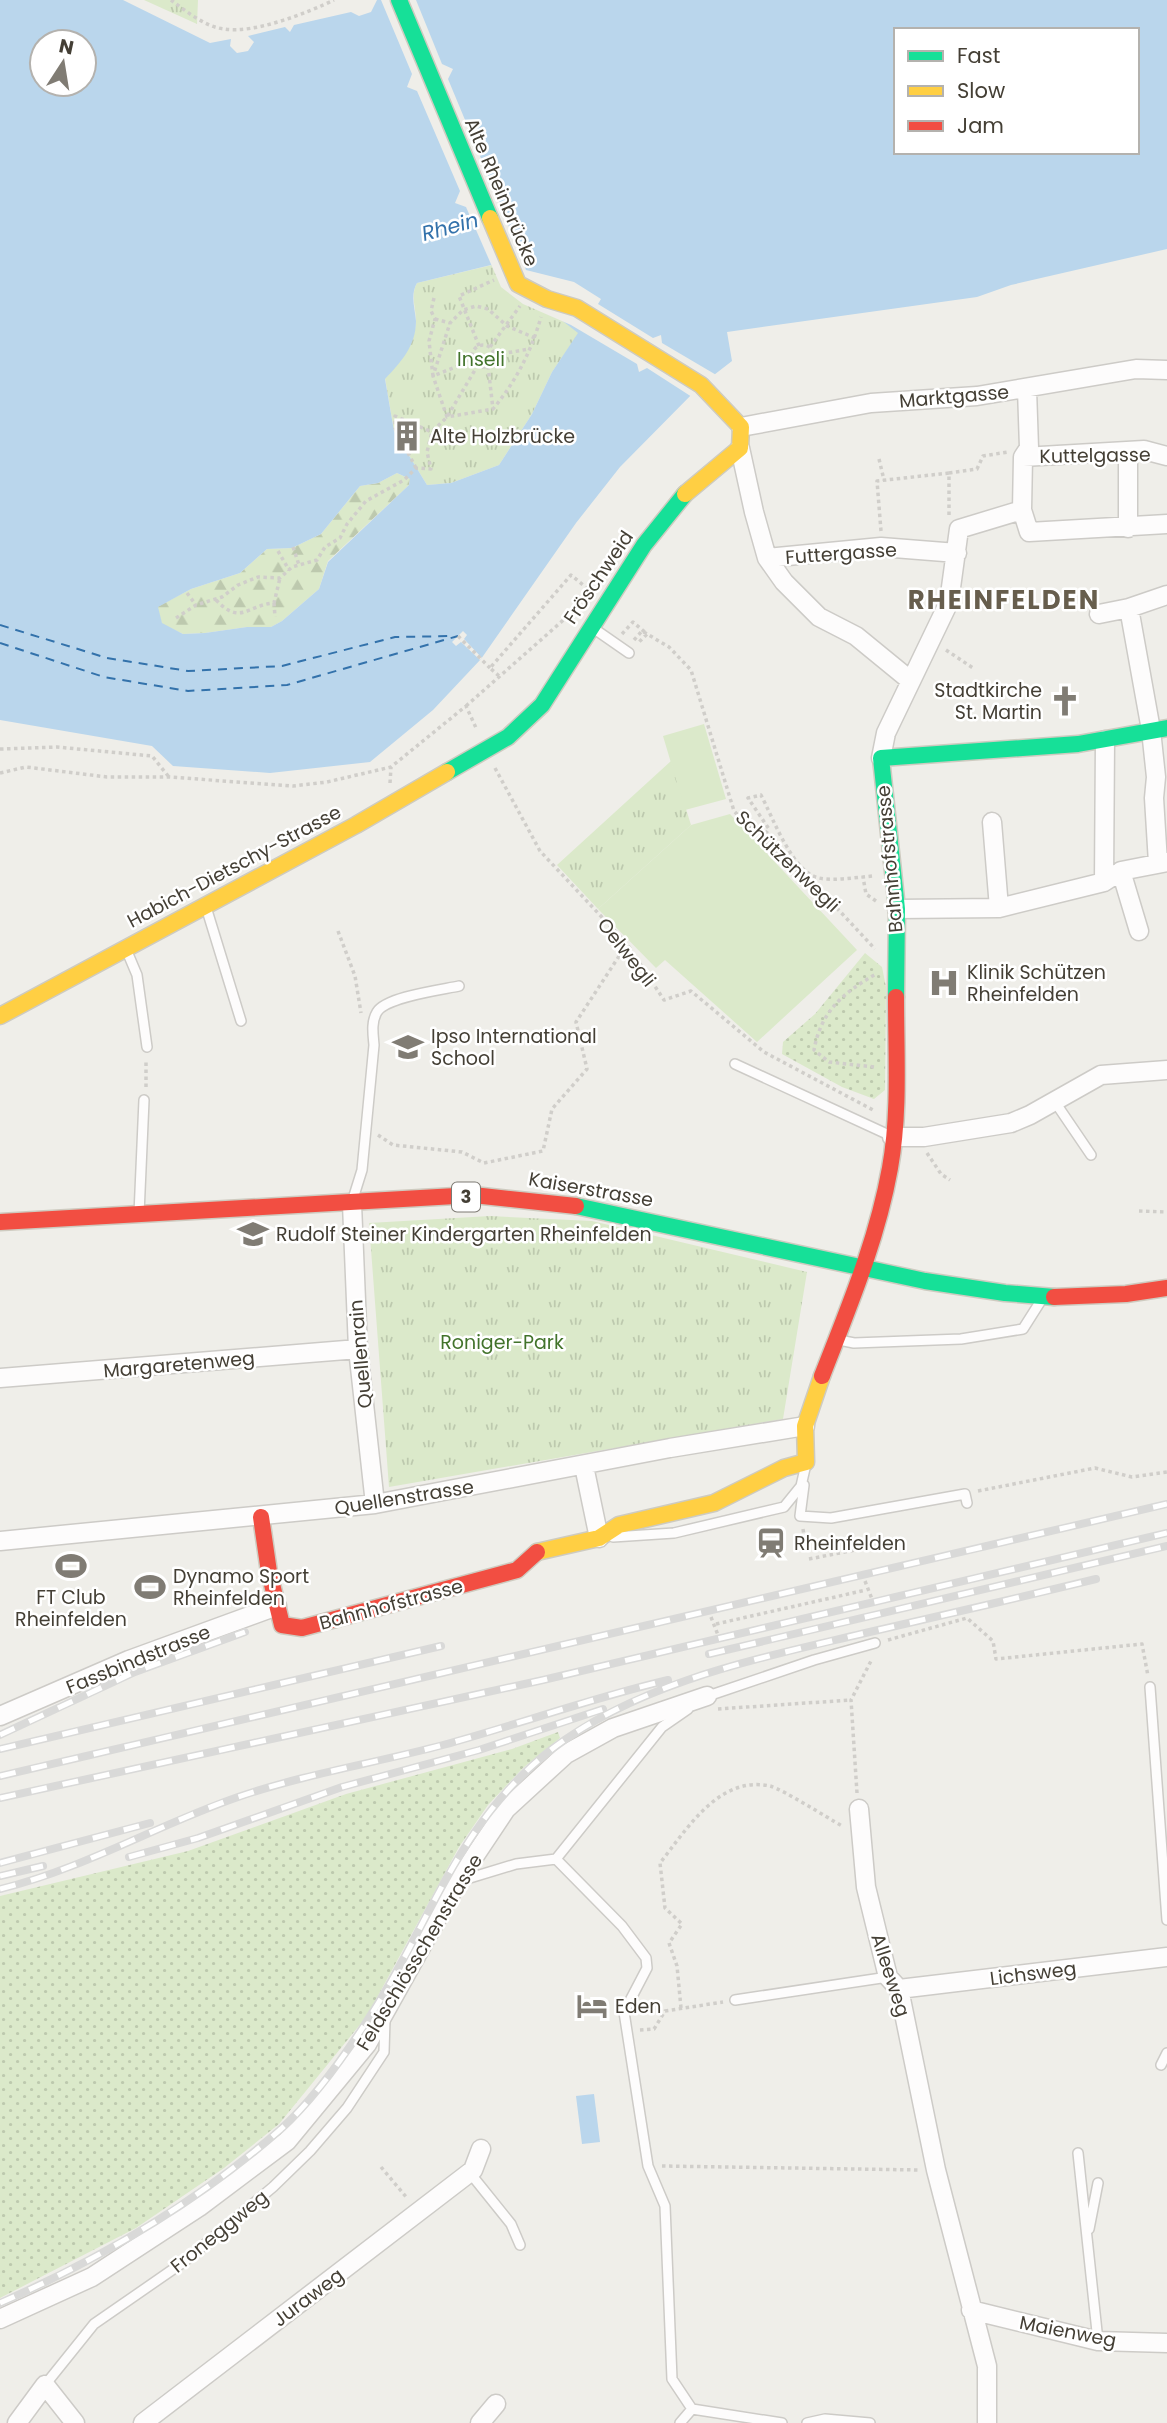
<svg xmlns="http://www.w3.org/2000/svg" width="1167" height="2423" font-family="Poppins,sans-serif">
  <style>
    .grass { fill: url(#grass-dots) }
    .forest { fill: url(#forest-firs) }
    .park { fill: url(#park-tufts) }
    .garden { fill: #dbe9ca }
    .water { fill: #bad6ec; fill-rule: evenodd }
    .pier { fill: #efeee9 }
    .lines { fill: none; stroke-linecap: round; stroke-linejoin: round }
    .ferry { stroke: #3372ab; stroke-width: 2; stroke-dasharray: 9 7; stroke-linecap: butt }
    .lane-casing { stroke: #cdcbc7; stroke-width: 12 }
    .street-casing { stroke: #cdcbc7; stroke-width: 21 }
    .fast-casing { stroke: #cecbc0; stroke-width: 19 }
    .slow-casing { stroke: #cecbc0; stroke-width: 19 }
    .jam-casing { stroke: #cecbc0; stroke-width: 19 }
    .path { stroke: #d0ceca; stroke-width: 3.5; stroke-dasharray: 3.5 3.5; stroke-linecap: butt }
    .lane { stroke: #fdfcfc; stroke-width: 9 }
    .street { stroke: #fdfcfc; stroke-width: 18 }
    .fast { stroke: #16e098; stroke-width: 16 }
    .slow { stroke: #ffcf43; stroke-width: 16 }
    .jam { stroke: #f24e42; stroke-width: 16 }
    .rail-casing { stroke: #d9d9d8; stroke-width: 8 }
    .rail { stroke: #fff; stroke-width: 5; stroke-dasharray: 16; stroke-linecap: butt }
    .labels { text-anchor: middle; stroke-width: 5; stroke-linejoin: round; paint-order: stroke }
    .shield { fill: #fff; stroke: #7c7972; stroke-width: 2 }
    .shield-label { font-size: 18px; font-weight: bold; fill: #443f35 }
    .street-label { font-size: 19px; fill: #443f35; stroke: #fff }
    .park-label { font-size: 19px; fill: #42732b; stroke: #fff }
    .poi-label { font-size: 19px; fill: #443f35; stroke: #fff; text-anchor: start }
    .water-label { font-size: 21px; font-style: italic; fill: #3372ab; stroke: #fff }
    .district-label { font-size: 26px; font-weight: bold; letter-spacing: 2px; fill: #675e4d; stroke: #fff }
  </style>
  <defs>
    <pattern id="grass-dots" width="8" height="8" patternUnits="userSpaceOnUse" patternTransform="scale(1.75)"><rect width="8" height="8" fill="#dbe9ca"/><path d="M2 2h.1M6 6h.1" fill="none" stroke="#bdc9ae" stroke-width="1.8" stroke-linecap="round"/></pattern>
    <pattern id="forest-firs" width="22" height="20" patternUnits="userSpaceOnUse" patternTransform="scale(1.75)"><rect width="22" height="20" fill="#dbe9ca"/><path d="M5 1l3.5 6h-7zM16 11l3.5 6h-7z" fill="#bdc9ae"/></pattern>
    <pattern id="park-tufts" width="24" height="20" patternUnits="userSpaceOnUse" patternTransform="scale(1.75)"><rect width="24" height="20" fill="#dbe9ca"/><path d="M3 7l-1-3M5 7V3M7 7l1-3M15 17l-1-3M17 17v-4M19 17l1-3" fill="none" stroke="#bdc9ae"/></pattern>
  </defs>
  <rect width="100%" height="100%" fill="#efeee9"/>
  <path class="grass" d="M 865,953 L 882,967 L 886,987 L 885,1090 L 874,1099 L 842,1087 L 782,1054 L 783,1042 L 815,1014 Z
    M 558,1732 L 560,1738 L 523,1768 L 488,1805 L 459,1847 L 367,2016 L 279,2124 L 224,2168 L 136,2228 L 0,2298 L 0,1896 L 188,1851 L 346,1794 L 512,1749 Z"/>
  <path class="forest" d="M 397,473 L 410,479 L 409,485 L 328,561 L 319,589 L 282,621 L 271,627 L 247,627 L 205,633 L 183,634 L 162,624 L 157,607 L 191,589 L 240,573 L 267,549 L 292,548 L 321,534 L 360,486 L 378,483 Z"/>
  <path class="park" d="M 144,0 L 198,0 L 197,24 Z
    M 492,265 L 579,333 L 552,372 L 532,414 L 499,465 L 451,483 L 427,485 L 394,431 L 385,378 C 401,362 415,344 416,321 C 416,307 410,295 417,283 Z
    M 671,761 L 691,825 L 598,909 L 557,865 Z
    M 490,1216 L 592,1221 L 807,1272 L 783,1419 L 389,1487 L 369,1223 Z"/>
  <path class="garden" d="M 704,724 L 726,799 L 685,810 L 663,736 Z
    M 730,814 L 857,950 L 757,1042 L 665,960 L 656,968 L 598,909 L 691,825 Z"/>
  <path class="water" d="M 0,0 L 123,0 L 210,43 L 231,39 L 230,46 L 237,53 L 248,51 L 254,42 L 248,36 L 285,27 L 290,32 L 294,25 L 351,12 L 359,16 L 371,12 L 377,0 L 1167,0 L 1167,249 L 1011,285 L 977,297 L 727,332 L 732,361 L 701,385 L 620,467 L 576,523 L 481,659 L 433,710 L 370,762 L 270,773 L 173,766 L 152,746 L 0,720 ZM 896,30 L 1137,30 L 1137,152 L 896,152 ZM 42,42 L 84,42 L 84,84 L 42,84 ZM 491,265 L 578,333 L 552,372 L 532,414 L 499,465 L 451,483 L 427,485 L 394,431 L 385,379 C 401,362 416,346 416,321 C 415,308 410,295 417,283 ZM 397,473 L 410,479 L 409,485 L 328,562 L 319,589 L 282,621 L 271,627 L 247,627 L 205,633 L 183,634 L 162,623 L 158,607 L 191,589 L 240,573 L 267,549 L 292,548 L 321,534 L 360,486 L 378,483 Z
    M 594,2094 L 600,2142 L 582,2144 L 576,2096 Z"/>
  <path class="pier" d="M 381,0 L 416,0 L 442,64 L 453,69 L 448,79 L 490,180 L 501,184 L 497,196 L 526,270 L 574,282 L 601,299 L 598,304 L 653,338 L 661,335 L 662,343 L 718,376 L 698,393 L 692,397 L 647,368 L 639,372 L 637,364 L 571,325 L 523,304 L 501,287 L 466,207 L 455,203 L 460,191 L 417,91 L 407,87 L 412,74 Z
    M 463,631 L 467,635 L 464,639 L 482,658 L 480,660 L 461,642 L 456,646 L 452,642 Z"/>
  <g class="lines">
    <path class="ferry" d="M 0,625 L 107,658 L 188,671 L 282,666 L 395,637 L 453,636
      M 0,643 L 104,677 L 188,691 L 287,685 L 458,636"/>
    <g class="lane-casing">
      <path id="lane" d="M 593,628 L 629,653
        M 206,907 L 241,1021
        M 126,949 L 137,975 L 147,1047
        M 735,1064 L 889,1135
        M 1055,1102 L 1091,1155
        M 352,1202 L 362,1170 L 374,1045 C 373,1034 371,1022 377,1012 C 386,997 440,990 459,986
        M 139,1214 L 144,1100
        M 839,1340 L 854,1343 L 961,1339 L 1023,1329 L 1042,1299
        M 804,1485 L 800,1516 L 831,1518 L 965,1494 L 967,1503
        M 613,1537 L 674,1533 L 784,1507 L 801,1486 L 806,1464
        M 1150,1687 L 1167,1920
        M 705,1697 L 814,1660 L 875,1643
        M 556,1859 L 662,1727 L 688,1709
        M 460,1881 L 516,1864 L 556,1859 L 622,1926 L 646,1958 L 647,1968 L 624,2012 L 648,2166 L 665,2206 L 672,2379 L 692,2409
        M 735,2000 L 888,1977
        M 1161,2065 L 1167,2053
        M 1078,2153 L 1098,2341
        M 470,2173 L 511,2224 L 520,2245
        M 1089,2229 L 1098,2183
        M 45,2385 L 94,2324 L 185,2261 L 273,2187 L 310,2151 L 347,2108 L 384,2052 L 385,2019
        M 680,2423 L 692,2409 L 782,2423
        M 807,2423 L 825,2419 L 870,2423"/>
    </g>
    <g class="street-casing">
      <path id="street" d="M 741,427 L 871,403 L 977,396 L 1136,369 L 1167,370
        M 740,448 L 754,512 L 767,558 L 784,582 L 819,617 L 856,636 L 911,681
        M 1128,451 L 1128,528
        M 1023,457 L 1144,450 L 1167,456
        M 1022,510 L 1029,532 L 1167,524
        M 767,558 L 881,547 L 957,553
        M 1099,614 L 1129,608
        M 881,758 L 886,733 L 949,602 L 959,529 L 1022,510 L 1023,457 L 1029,448 L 1027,389
        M 992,822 L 999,908
        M 1158,863 L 1154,798 L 1156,777 L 1151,730 L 1129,608 L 1167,595
        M 1121,871 L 1139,931
        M 1104,882 L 1105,740
        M 897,909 L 999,908 L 1104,882 L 1121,871 L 1167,862
        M 892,1137 L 924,1137 L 1011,1123 L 1030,1115 L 1101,1075 L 1167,1070
        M 352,1204 L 358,1349 L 375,1504
        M 0,1378 L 358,1349
        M 584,1466 L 599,1538
        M 0,1541 L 375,1504 L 670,1448 L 805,1426
        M 0,1716 L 129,1660 L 277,1606
        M 859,1809 L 866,1887 L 888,1977 L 899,1989 L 936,2170 L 987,2366 L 987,2423
        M 899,1989 L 1167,1957
        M 971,2310 L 1098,2341 L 1167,2343
        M 0,2319 L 92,2277 L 199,2207 L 287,2141 L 367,2044 L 458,1881 L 506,1809 L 566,1754 L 613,1728 L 707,1696
        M 17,2423 L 45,2385 L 75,2423
        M 143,2423 L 473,2170 L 481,2149
        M 480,2423 L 496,2404"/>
    </g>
    <g class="fast-casing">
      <path id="fast" d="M 399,0 L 490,218
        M 447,772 L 508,737 L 542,705 L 644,545 L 685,494
        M 896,997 L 897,909 L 881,758 L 1078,744 L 1167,728
        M 576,1206 L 925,1281 L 1005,1293 L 1054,1297"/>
    </g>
    <g class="slow-casing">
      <path id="slow" d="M 490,218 L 518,284 L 547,299 L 577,308 L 701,385 L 741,427 L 740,448 L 685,494
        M 0,1016 L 356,825 L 447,772
        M 537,1552 L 599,1538 L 619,1525 L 714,1503 L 784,1468 L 806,1462 L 805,1426 L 822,1376"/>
    </g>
    <g class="jam-casing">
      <path id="jam" d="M 0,1222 L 473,1195 L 576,1206
        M 1054,1297 L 1126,1294 L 1167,1288
        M 822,1376 C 848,1309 877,1241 890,1168 C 900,1113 896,1054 896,997
        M 261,1517 L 269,1572 L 282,1625 L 302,1628 L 517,1570 L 537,1552"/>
    </g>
    <path class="path" d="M 171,0 C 186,11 205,27 224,29 C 254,34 307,13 334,0
      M 434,298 L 431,311 L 435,319 L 429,341 L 433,376 L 473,360
      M 435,319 L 450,323
      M 535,338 L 507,326 L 488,309 L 476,306 L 463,310 L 450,323 L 433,376 L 447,417 L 493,409 C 516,381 531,352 541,317
      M472 356a11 11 0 1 1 22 0a11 11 0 1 1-22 0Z
      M 479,346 L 459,296 L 494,280
      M 490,347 L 520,306
      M 495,355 L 529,349
      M 488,366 L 493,409
      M 879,459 L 884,480
      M 416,468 L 395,428 L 395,416 L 432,432
      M 949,473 L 977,469 L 983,456 L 1008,452
      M 881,531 L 877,481 L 949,473 L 949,515
      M 293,547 L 299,565
      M 278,551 L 289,570
      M 187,593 L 196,605
      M 216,600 C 241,626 247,605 274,603 L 280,578
      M 274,603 L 275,617
      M 176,618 L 196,605 L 222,597 L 238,585 L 258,577 L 280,578 L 292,567 L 317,560 L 325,547 L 340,538 L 347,524 L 366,501 L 404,480 L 416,468 L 431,469 L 427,452 L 432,432 L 447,417 L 478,365
      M 622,634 L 633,622 L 647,634 L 637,644
      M 458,636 L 490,668
      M 634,640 L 642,631 L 669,647 L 691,670 L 734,811 L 761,839 L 834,905 L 875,949
      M 946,650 L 973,668
      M 499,676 L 490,668 L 571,575 L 589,590
      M 466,706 L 577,608
      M 0,749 L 57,747 L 152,756 L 169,777
      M 495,768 L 540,851 L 627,944 L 664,1000 L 691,991 L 764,1052 L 875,1111
      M 0,773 L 26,767 L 107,777 L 169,777 L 293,786 L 327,782 L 391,767 L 466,706 L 477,730
      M 390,783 L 391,767
      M 761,839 L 769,829 L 748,798 L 761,795 C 773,818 793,873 819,878 C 833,881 850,878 863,877
      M 872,876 L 863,877 L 866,894 L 876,901
      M 338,931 L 355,976 L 361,1013
      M 874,1067 L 829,1062 L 814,1050 C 821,1011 843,993 876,974
      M 146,1087 L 146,1060
      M 378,1135 L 393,1145 L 462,1152 L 484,1163 L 543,1151 L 552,1109 L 587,1069 L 576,1022 L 627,944
      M 927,1153 L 941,1174 L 950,1180
      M 1139,1211 L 1167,1212
      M 978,1491 L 1095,1468 L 1132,1477 L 1167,1472
      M 803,1529 L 806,1548
      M 809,1559 L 886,1544
      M 865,1581 L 872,1599
      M 711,1617 L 718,1635
      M 716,1624 L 866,1590
      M 888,1640 L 967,1618 L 993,1641 L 996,1659 L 1142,1644 L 1148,1676
      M 718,1709 L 851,1700
      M 857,1793 L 851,1700 L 872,1659
      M 681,2008 L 677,1966 L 669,1943 L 682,1924 L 665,1908 L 660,1863 C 687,1829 719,1775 770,1786 C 782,1789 828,1818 842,1826
      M 640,2030 L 654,2029 L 665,2011 L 723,2002
      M 662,2166 L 920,2170
      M 381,2167 L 407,2198"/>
    <use href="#lane" class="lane"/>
    <use href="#street" class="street"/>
    <use href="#fast" class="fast"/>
    <use href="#slow" class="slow"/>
    <use href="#jam" class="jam"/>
    <g class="rail-casing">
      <path id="rail" d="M 709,1654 L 1167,1546
        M 0,1735 L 135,1672 L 245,1632
        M 0,1749 L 441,1646
        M 0,1776 L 1167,1504
        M 0,1798 L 543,1680 L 1167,1533
        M 129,1857 L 198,1838 L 342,1787 L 479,1750 L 603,1709
        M 0,1863 L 150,1823
        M 0,1876 L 43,1866
        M 0,1889 C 83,1869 157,1825 238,1797 C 305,1774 375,1763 443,1745 C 519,1724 592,1698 668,1680
        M 0,2303 C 100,2259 199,2201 281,2129 C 314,2099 343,2058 367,2021 C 431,1924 455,1825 552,1749 C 640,1682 756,1659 861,1634 C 939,1616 1018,1598 1096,1579"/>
    </g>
    <use href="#rail" class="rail"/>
  </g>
  <defs>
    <g id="building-bare" transform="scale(2.415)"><path d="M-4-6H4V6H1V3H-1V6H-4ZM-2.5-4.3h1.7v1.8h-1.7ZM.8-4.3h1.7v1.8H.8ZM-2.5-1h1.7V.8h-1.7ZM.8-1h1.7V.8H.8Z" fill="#807c74" stroke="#fff" stroke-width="2.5" paint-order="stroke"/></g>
    <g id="church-bare" transform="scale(2.415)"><path d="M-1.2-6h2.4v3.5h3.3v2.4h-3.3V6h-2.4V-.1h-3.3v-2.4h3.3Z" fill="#807c74" stroke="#fff" stroke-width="2.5" paint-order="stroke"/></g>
    <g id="hospital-bare" transform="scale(2.415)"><path d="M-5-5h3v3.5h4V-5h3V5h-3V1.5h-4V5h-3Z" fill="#807c74" stroke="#fff" stroke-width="2.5" paint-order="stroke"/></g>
    <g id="school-bare" transform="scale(2.415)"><path d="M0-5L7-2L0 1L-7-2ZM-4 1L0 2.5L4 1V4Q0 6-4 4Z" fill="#807c74" stroke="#fff" stroke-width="2.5" paint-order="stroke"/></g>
    <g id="station-bare" transform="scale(2.415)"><path d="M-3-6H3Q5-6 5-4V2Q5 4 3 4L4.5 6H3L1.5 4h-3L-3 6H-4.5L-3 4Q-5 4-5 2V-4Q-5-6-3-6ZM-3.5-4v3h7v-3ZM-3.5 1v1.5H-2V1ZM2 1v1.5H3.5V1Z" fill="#807c74" stroke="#fff" stroke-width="2.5" paint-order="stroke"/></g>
    <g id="stadium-bare" transform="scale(2.415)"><path d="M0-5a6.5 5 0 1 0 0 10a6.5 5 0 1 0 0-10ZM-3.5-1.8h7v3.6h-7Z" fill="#807c74" stroke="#fff" stroke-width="2.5" paint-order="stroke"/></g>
    <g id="hotel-bare" transform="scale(2.415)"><path d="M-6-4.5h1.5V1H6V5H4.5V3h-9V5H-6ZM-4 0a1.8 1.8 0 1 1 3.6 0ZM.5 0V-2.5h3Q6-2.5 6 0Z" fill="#807c74" stroke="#fff" stroke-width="2.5" paint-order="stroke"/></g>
  </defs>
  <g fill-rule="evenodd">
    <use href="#building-bare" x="407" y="436"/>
    <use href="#church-bare" x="1065" y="701"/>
    <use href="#hospital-bare" x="944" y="983"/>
    <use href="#school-bare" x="408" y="1047"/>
    <use href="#school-bare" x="253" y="1234"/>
    <use href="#station-bare" x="771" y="1543"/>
    <use href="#stadium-bare" x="71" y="1566"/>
    <use href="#stadium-bare" x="150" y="1587"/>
    <use href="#hotel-bare" x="592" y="2006"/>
  </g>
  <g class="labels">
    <rect class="shield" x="452" y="1182.5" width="28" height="29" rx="5"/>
    <g class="shield-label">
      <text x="466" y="1203">3</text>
    </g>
    <g class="street-label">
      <text transform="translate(502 192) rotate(67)" y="7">Alte Rheinbrücke</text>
      <text transform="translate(954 396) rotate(-5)" y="7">Marktgasse</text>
      <text transform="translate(1095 455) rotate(-1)" y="7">Kuttelgasse</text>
      <text transform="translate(841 553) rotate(-4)" y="7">Futtergasse</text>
      <text transform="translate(598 577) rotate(-56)" y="7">Fröschweid</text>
      <text transform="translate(889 859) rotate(-95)" y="7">Bahnhofstrasse</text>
      <text transform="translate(788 861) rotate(44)" y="7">Schützenwegli</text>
      <text transform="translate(234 866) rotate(-28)" y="7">Habich-Dietschy-Strasse</text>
      <text transform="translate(627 952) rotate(52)" y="7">Oelwegli</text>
      <text transform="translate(591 1189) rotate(10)" y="7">Kaiserstrasse</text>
      <text transform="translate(360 1354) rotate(-95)" y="7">Quellenrain</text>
      <text transform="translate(179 1364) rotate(-5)" y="7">Margaretenweg</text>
      <text transform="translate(404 1497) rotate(-9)" y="7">Quellenstrasse</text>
      <text transform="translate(391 1604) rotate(-15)" y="7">Bahnhofstrasse</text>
      <text transform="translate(138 1659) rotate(-22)" y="7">Fassbindstrasse</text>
      <text transform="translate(419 1952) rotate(-59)" y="7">Feldschlösschenstrasse</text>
      <text transform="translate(1033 1973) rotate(-7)" y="7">Lichsweg</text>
      <text transform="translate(891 1975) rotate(72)" y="7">Alleeweg</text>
      <text transform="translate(219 2231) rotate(-39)" y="7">Froneggweg</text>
      <text transform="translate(308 2297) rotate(-37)" y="7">Juraweg</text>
      <text transform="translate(1068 2331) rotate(11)" y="7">Maienweg</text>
    </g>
    <g class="park-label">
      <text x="481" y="366">Inseli</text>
      <text x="502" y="1349">Roniger-Park</text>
    </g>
    <g class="poi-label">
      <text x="430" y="443">Alte Holzbrücke</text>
      <text x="1042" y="697" text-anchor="end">Stadtkirche<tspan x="1042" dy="22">St. Martin</tspan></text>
      <text x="967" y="979">Klinik Schützen<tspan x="967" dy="22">Rheinfelden</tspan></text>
      <text x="431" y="1043">Ipso International<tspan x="431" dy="22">School</tspan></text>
      <text x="276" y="1241">Rudolf Steiner Kindergarten Rheinfelden</text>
      <text x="794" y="1550">Rheinfelden</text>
      <text x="173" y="1583">Dynamo Sport<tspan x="173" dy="22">Rheinfelden</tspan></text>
      <text x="71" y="1604" text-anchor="middle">FT Club<tspan x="71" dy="22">Rheinfelden</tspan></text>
      <text x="615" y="2013">Eden</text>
    </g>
    <g class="water-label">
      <text transform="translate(450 227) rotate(-15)" y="7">Rhein</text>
    </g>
    <g class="district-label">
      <text x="1004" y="609">RHEINFELDEN</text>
    </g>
  </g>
  <rect x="894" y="28" width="245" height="126" fill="#ffffff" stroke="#b4b2ae" stroke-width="2"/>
  <rect x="908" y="51" width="35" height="10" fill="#16e098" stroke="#b4b2ae" stroke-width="2"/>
  <text x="957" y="63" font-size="21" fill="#443f35">Fast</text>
  <rect x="908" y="86" width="35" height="10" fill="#ffcf43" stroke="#b4b2ae" stroke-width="2"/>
  <text x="957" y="98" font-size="21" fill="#443f35">Slow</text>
  <rect x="908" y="121" width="35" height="10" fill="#f24e42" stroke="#b4b2ae" stroke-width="2"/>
  <text x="957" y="133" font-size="21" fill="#443f35">Jam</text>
  <g transform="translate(63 63) rotate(12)"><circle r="33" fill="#ffffff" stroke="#b4b2ae" stroke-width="2"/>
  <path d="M0-5L12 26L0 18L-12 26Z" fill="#807c74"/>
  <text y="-10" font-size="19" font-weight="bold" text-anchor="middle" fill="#443f35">N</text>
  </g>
</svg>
